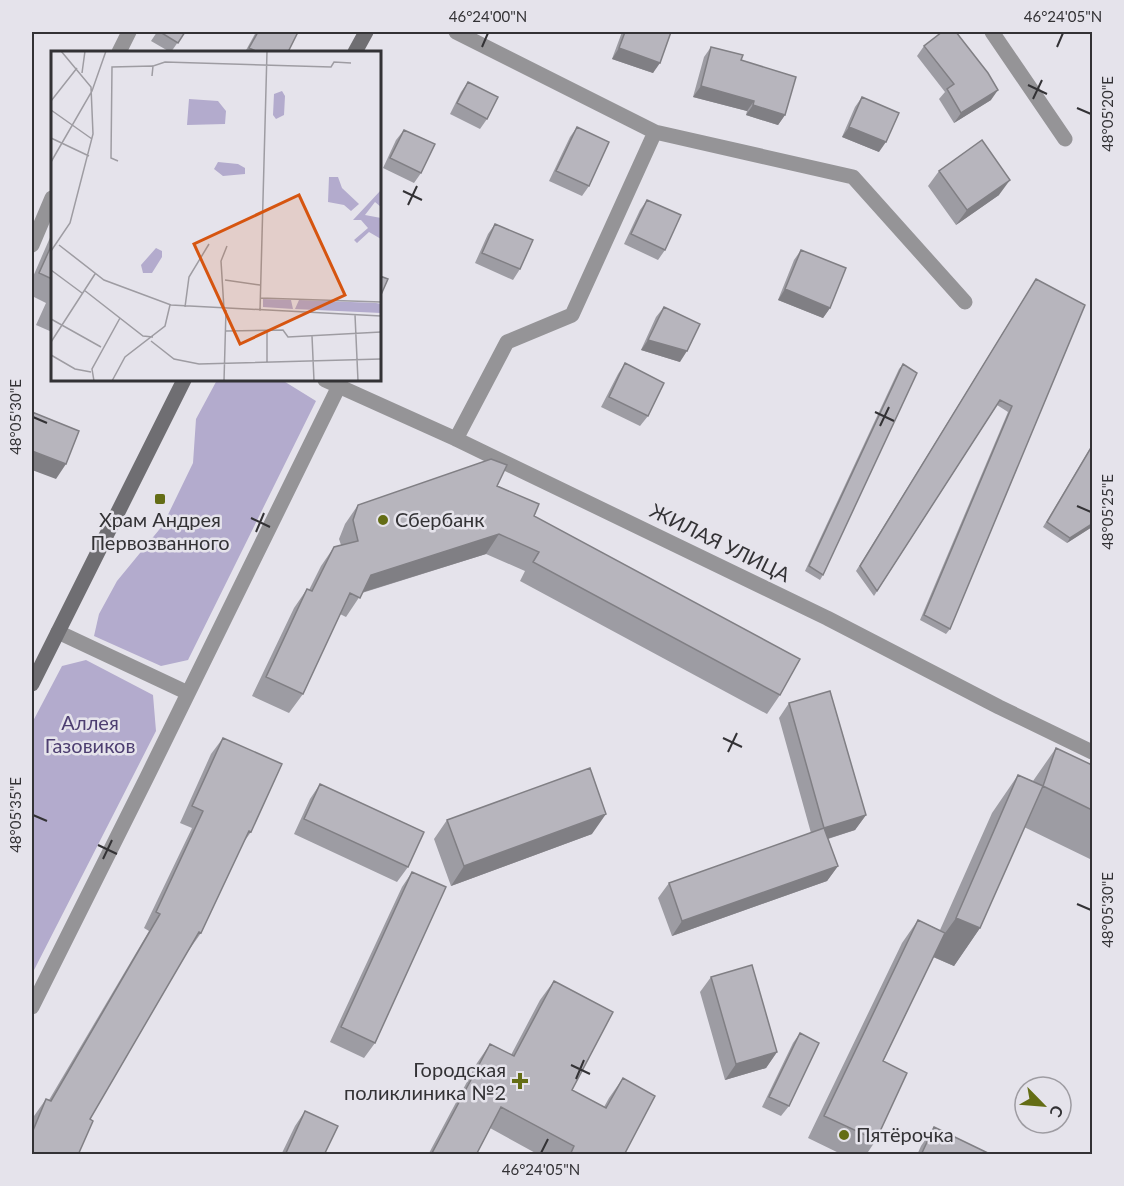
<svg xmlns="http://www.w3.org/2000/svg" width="1124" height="1186" font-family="Lato,sans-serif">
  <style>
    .green { fill: #b3abcd }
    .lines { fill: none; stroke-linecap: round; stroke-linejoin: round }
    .minor { stroke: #959497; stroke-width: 15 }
    .secondary { stroke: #6f6e72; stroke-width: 15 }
    .wall { fill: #9d9ca3 }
    .shaded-wall { fill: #807f84 }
    .building { fill: #b7b5bd; stroke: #807f84; stroke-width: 1.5 }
    .ticks { fill: none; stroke: #333235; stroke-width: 2 }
    .poi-dot { fill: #646d15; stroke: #e5e3eb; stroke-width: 2 }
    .labels { text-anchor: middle; stroke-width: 5; stroke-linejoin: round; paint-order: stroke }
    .poi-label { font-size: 20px; fill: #333235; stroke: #e5e3eb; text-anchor: start }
    .street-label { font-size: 20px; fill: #333235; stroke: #e5e3eb }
    .park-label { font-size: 20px; fill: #4d3e71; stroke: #e5e3eb }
    .inset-road { fill: none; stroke: #9e9ca2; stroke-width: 1.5 }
    .view { fill: #d65510; fill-opacity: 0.15; stroke: #d65510; stroke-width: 3 }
    .inset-edge { fill: none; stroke: #333235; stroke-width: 3 }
    .neatline { fill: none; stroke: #333235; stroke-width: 2 }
    .ticks-label { font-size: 15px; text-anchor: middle; fill: #333235 }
  </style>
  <rect width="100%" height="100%" fill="#e5e3eb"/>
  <path class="green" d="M 217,380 L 282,380 L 316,401 L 188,660 L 161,666 L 94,636 L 99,614 L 117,581 L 163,525 L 193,463 L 196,419 Z
    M 86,660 L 153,695 L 156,731 L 32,974 L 32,723 L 62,666 Z"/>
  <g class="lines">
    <path class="minor" d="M 456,32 L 655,132 L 853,177 L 965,302
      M 992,32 L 1065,139
      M 119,52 L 129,32
      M 32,245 L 52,198
      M 325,380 L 456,439 L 827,618 L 999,707 L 1092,752
      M 456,439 L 507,342 L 572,315 L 655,132
      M 58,632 L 188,693
      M 32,1007 L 147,777 L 339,386"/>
    <path class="secondary" d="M 355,52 L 366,32
      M 32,684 L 184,380"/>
  </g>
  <path class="wall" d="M 157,32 L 185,32 L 171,52 L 170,52 L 151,41 Z
    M 256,32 L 298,32 L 288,52 L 245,52 Z
    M 622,32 L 671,32 L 653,73 L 612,59 Z
    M 924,46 L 991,100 L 954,123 L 939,99 L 945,92 L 917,56 Z
    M 711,47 L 741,60 L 785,115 L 778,125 L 746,115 L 747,111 L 693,97 L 704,57 Z
    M 468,82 L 487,119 L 480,129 L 450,114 L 461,92 Z
    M 862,97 L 879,152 L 842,137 L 855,107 Z
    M 577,127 L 589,186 L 582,196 L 549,181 L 570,137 Z
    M 404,130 L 421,173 L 414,183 L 383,168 L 396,140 Z
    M 939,171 L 999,195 L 956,225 L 928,186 Z
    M 647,200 L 665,250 L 658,260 L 624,244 L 640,210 Z
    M 495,224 L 520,269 L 513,280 L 475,263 L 488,234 Z
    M 52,233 L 52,332 L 36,325 L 46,303 L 32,296 L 32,279 Z
    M 801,250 L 830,308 L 823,318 L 778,300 L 794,260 Z
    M 1033,284 L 1085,305 L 950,629 L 946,634 L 920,620 L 1008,412 L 997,405 L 874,596 L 856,571 Z
    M 664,307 L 680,362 L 641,350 L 656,317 Z
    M 625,363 L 648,416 L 640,426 L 601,407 L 618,374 Z
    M 903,364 L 823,575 L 820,580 L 805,571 L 899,369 Z
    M 1092,445 L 1092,527 L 1067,543 L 1043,527 Z
    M 497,486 L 534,516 L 780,695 L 767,714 L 520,581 L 525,571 L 486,554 L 362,593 L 346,617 L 340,614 L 303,694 L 289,713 L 252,696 L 294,608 L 307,589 L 309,590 L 321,566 L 334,547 L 341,545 L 339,539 L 345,524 L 358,505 Z
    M 789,703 L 866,815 L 855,830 L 828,839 L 838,866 L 827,881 L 672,936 L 658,898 L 669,883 L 811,833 L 779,718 Z
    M 223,738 L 251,832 L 243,843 L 201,933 L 189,950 L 32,1155 L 32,1122 L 34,1116 L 46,1099 L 49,1100 L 149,931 L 144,928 L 192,828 L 180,823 L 211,754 Z
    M 1056,748 L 1092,765 L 1092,860 L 1024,827 L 980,928 L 954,966 L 933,957 L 883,1061 L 876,1140 L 866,1155 L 843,1155 L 808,1138 L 902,943 L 918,920 L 940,930 L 992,813 L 1018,775 L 1033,781 Z
    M 320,784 L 408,867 L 397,882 L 294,834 L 310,799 Z
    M 447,820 L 592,834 L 451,886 L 434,839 Z
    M 412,872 L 375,1043 L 364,1058 L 330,1042 L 402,887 Z
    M 711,977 L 777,1052 L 766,1068 L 725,1080 L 700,992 Z
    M 554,981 L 572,1090 L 604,1107 L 609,1098 L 623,1078 L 624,1155 L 539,1155 L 490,1128 L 476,1155 L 428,1155 L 477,1063 L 490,1044 L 511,1055 L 540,1000 Z
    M 800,1033 L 789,1106 L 781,1116 L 762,1107 L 793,1043 Z
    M 305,1111 L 324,1155 L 281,1155 L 295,1126 Z
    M 934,1127 L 992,1155 L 917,1155 L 921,1146 Z"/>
  <path class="shaded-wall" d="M 619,48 L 660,63 L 653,73 L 612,59 Z
    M 701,86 L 754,101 L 747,111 L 693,97 Z
    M 998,90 L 991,100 L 954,123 L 961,113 Z
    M 753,105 L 785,115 L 778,125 L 746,115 Z
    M 849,127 L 886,142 L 879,152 L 842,137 Z
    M 1010,180 L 999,195 L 956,225 L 967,210 Z
    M 785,289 L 830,308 L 823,318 L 778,300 Z
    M 648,340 L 687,351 L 680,362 L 641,350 Z
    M 32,451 L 66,464 L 56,479 L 32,470 Z
    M 1092,524 L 1092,527 L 1067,543 L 1070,538 Z
    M 499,534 L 486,554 L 357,594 L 371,575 Z
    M 606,814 L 592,834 L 451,886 L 464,866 Z
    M 866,815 L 855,830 L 814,843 L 824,828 Z
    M 838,866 L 827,881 L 672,936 L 682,921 Z
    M 956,918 L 980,928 L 954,966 L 929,955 Z
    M 777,1052 L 766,1068 L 725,1080 L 736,1064 Z"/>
  <path class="building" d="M 160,32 L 185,32 L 178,43 Z
    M 258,32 L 298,32 L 288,52 L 258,52 L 249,48 Z
    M 625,32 L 671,32 L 660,63 L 619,48 Z
    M 942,32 L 956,32 L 988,73 L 998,90 L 961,113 L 947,89 L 954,84 L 924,46 Z
    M 711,47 L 743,55 L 741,60 L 796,77 L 785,115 L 753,105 L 754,101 L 701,86 Z
    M 468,82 L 498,97 L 487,119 L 457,103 Z
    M 862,97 L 899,113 L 886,142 L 849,127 Z
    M 577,127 L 609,142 L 589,186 L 556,171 Z
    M 404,130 L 435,144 L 421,173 L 390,158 Z
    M 982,140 L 1010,180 L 967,210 L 939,171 Z
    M 647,200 L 681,215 L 665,250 L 631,234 Z
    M 495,224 L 533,240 L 520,269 L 482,253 Z
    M 52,244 L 52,279 L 39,273 Z
    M 801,250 L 846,268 L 830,308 L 785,289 Z
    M 380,276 L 388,279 L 380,297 Z
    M 1036,279 L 1085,305 L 950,629 L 924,615 L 1012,406 L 1000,400 L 877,591 L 860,566 Z
    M 664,307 L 700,324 L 687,351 L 648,340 Z
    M 625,363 L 664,383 L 648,416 L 609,397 Z
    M 903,364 L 917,373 L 823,575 L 809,566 Z
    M 32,412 L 79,431 L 66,464 L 32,451 Z
    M 1092,446 L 1092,524 L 1070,538 L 1047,522 Z
    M 491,459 L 507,465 L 497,486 L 539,504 L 534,516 L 800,659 L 780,695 L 533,562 L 539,552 L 499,534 L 371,575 L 360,598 L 350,593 L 303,694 L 266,677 L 307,589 L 312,591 L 334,547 L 358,541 L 353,520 L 358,505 Z
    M 830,691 L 866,815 L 824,828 L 789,703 Z
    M 223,738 L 282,764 L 251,832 L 249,831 L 201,933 L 199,932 L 90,1119 L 93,1121 L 78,1155 L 32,1155 L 32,1133 L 46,1099 L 51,1101 L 160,914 L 156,912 L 203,811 L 192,806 Z
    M 1056,748 L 1092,765 L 1092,810 L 1043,786 Z
    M 590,768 L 606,814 L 464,866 L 447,820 Z
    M 1018,775 L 1043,786 L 980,928 L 956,918 Z
    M 320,784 L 424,832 L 408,867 L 304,819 Z
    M 824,828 L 838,866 L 682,921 L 669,883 Z
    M 412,872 L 446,887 L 375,1043 L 341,1027 Z
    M 918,920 L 945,933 L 883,1061 L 907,1073 L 876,1140 L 824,1116 Z
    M 752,965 L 777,1052 L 736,1064 L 711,977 Z
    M 554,981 L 613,1012 L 572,1090 L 606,1108 L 623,1078 L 655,1096 L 624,1155 L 570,1155 L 574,1146 L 501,1107 L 476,1155 L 431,1155 L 490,1044 L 514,1056 Z
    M 800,1033 L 819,1043 L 789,1106 L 769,1097 Z
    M 305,1111 L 338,1126 L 324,1155 L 285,1155 Z
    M 934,1127 L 992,1155 L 921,1155 Z"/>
  <path class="ticks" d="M 482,47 L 488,33M 1057,47 L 1063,33M 1028,85 L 1047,94M 1033,99 L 1042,80M 1077,108 L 1091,114M 403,191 L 422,200M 408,205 L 417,186M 875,412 L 894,421M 33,417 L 47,423M 880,426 L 889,407M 1077,506 L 1091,512M 251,518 L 270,527M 256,532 L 264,513M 723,738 L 742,747M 728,752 L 737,733M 33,815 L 47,821M 98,845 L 117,854M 103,859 L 112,840M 1077,904 L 1091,910M 571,1065 L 590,1074M 576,1079 L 584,1060M 541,1153 L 548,1139"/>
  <g class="poi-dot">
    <rect x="154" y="493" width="12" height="12" rx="3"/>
    <circle cx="383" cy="520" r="6"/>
    <path d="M517 1072h6v6h6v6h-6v6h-6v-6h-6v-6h6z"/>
    <circle cx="844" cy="1135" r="6"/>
  </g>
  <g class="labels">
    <g class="poi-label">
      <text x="160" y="527" text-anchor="middle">Храм Андрея<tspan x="160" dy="23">Первозванного</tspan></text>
      <text x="395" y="527">Сбербанк</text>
      <text x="506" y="1077" text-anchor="end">Городская<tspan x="506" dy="23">поликлиника №2</tspan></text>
      <text x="856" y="1142">Пятёрочка</text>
    </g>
    <g class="street-label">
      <text transform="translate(720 543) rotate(26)" y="7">ЖИЛАЯ УЛИЦА</text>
    </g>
    <g class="park-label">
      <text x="90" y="730">Аллея<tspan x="90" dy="23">Газовиков</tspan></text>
    </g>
  </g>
  <g transform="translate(51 51)">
    <rect width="330" height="330" fill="#e5e3eb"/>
    <path d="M 231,40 L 234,45 L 233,64 L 225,68 L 222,64 L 223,43 ZM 138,48 L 167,50 L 175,60 L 174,73 L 136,74 ZM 167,111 L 187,113 L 194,117 L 194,123 L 172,125 L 163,118 ZM 278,126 L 287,126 L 291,137 L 308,153 L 300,160 L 293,154 L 277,151 ZM 330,139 L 330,156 L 324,151 L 314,164 L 330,167 L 330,188 L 318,181 L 306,192 L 303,189 L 317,177 L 310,169 L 302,169 ZM 105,197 L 111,200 L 111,206 L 101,222 L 92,222 L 90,214 ZM 212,248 L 240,249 L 242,258 L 212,256 ZM 248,249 L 325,252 L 330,253 L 330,262 L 244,258 Z" fill="#b3abcd"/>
    <path class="inset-road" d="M 31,22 L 34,0M 101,25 L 102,15 L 114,11 L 280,16 L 283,11 L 300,12M 0,50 L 26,17M 0,59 L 41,88M 0,87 L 38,105M 67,110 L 60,107 L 61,16 L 102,15M 0,111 L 41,40 L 55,0M 8,194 L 53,229 L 120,254 L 330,265M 0,200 L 19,172 L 42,83 L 40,36 L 10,0M 0,219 L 31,242M 174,229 L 209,234M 33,239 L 92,285 L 102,286M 209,247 L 330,251M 134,256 L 138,226 L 158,193M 173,258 L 170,210 L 176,195M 209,260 L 216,0M 304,264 L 307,330M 0,268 L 50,296M 175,280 L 232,279 L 237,286 L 330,281M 216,280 L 216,312M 261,285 L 263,330M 100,290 L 123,308 L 148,313 L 330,308M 0,291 L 44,223M 0,304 L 24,318 L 40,321M 43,330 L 41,318 L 69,267M 61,330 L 74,306 L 114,275 L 119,254M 173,330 L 175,259"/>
    <path class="view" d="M 248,144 L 294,244 L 189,293 L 143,193 Z"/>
    <rect width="330" height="330" class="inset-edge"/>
  </g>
  <rect width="1124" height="1186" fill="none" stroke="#e5e3eb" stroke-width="66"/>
  <g transform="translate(1043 1105) rotate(115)"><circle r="28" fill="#e5e3eb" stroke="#9e9ca2" stroke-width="1.5"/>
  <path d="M0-4.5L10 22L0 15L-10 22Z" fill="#646d15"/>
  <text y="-9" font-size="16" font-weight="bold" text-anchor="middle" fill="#333235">С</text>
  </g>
  <rect x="33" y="33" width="1058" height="1120" class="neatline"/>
  <g class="ticks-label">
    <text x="488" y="22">46°24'00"N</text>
    <text x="1063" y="22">46°24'05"N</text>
    <text transform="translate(1108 114) rotate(-90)" y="5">48°05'20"E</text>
    <text transform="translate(16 417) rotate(-90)" y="5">48°05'30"E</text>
    <text transform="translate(1108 512) rotate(-90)" y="5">48°05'25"E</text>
    <text transform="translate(16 815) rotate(-90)" y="5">48°05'35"E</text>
    <text transform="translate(1108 910) rotate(-90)" y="5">48°05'30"E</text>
    <text x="541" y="1175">46°24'05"N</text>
  </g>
</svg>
